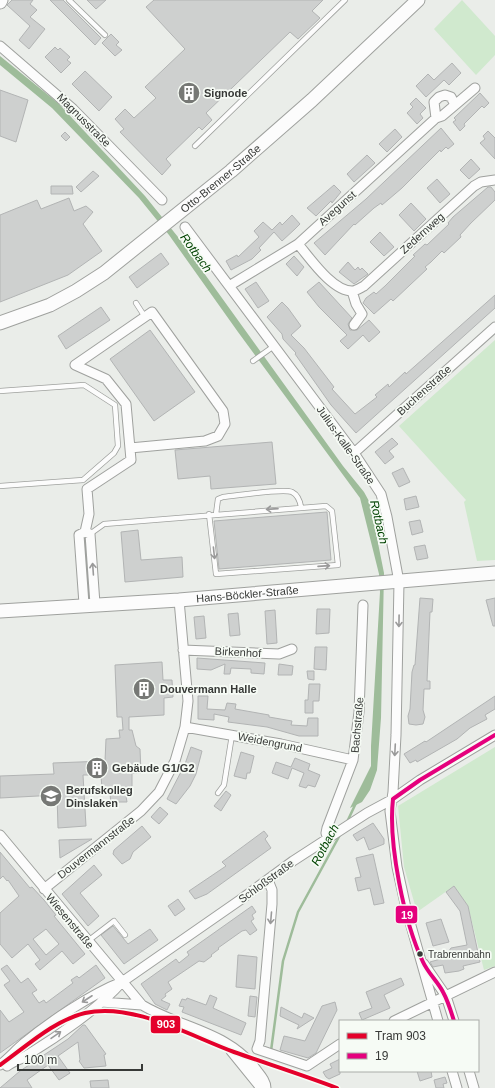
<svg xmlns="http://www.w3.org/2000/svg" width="495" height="1088" font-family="Arial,sans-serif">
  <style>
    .green { fill: #d0e9ce }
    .water { fill: #9ebc9a }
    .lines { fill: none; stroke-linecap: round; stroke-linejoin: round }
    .stream { stroke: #9ebc9a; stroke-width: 2.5 }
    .building { fill: #ced0cf; stroke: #b2b4b4; fill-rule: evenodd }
    .lane-casing { stroke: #9fa19e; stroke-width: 6 }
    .street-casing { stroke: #9fa19e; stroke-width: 11 }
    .secondary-casing { stroke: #9fa19e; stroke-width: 15 }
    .lane { stroke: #fcfcfc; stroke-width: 4.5 }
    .street { stroke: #fcfcfc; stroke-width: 9 }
    .secondary { stroke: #fcfcfc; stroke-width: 13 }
    .bus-1-casing { stroke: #f6fbf5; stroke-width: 7 }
    .bus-1 { stroke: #e5007d; stroke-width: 4 }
    .tram-1-casing { stroke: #f6fbf5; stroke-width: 7 }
    .tram-1 { stroke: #e4002b; stroke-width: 4 }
    .oneway { stroke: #9a9a9a }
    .bus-dot { fill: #373937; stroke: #f6fbf5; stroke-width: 1.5 }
    .labels { text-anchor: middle; stroke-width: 3.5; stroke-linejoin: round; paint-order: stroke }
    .bus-label { font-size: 10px; fill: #373937; stroke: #f6fbf5; text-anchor: start }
    .poi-label { font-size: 11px; font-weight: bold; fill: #373937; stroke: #f6fbf5; text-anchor: start }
    .street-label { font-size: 11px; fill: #373937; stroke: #f6fbf5 }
    .water-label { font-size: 12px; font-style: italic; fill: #004200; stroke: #f6fbf5 }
    .line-badge { stroke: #f6fbf5; stroke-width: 1.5 }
    .badge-label { font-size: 11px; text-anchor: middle; font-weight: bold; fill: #fff }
  </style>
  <rect width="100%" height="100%" fill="#eaede9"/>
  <path class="green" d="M 462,0 L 495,36 L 495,55 L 476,75 L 434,29 Z
    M 495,340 L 495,560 L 477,561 L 464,502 L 466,500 L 399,426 Z
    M 495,747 L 495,966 L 484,970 L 468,906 L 454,886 L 417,912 L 404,867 L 398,806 Z"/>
  <path class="water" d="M 0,56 L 58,103 L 145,196 L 178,237 L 343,466 L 364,492 L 370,503 L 384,573 L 381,718 L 377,770 L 370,790 L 362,802 L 350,808 L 371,766 L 371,746 L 380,592 L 379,574 L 360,498 L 238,332 L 169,235 L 139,198 L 52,108 L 0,65 Z"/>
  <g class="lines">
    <path class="stream" d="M 347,822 L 356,803
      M 271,1051 L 283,961 L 298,912 L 341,833"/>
  </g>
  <path class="building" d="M 12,0 L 33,0 L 30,4 L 37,10 L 30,17 L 45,29 L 29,49 L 19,40 L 30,26 L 7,5 Z
    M 50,0 L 63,0 L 101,38 L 95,45 Z
    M 87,0 L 106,0 L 96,9 Z
    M 154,0 L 323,0 L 312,11 L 320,18 L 298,39 L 290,32 L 206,113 L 212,120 L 202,130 L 199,127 L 166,159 L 171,165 L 162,175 L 120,132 L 124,129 L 115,119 L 125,109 L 134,118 L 156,98 L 145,87 L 185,49 L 146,7 Z
    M 111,34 L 119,42 L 116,45 L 122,50 L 115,56 L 102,43 Z
    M 55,47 L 58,50 L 60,48 L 70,57 L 67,60 L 71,63 L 61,73 L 45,57 Z
    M 452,63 L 461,73 L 449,85 L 444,80 L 426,97 L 416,86 L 428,74 L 434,80 Z
    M 85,71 L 112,97 L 99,111 L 72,84 Z
    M 0,90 L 28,100 L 16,142 L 0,136 Z
    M 480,93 L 489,103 L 484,108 L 482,106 L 464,124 L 465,126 L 460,131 L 453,122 L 456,120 L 454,118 Z
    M 416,98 L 426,108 L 420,114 L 423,118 L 417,124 L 407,113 L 413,107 L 410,104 Z
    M 441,128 L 454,144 L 448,149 L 446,147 L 441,152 L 440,150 L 402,188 L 382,205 L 381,203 L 374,208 L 355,225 L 354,224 L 325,255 L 314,243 L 366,199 Z
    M 395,129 L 402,137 L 387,152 L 379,144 Z
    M 488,131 L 495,138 L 495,159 L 480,143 L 485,139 L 483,136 Z
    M 65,132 L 70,137 L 66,141 L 61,136 Z
    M 367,155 L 375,163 L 354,182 L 347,174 Z
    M 471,159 L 480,169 L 469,179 L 460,170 Z
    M 93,171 L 99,176 L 81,192 L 76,187 Z
    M 437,179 L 450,194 L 440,203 L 427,188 Z
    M 334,185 L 341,192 L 332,203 L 331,201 L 316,216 L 307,208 Z
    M 51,186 L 72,186 L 73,194 L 51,194 Z
    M 488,187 L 491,187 L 495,192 L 495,200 L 471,223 L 460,235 L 461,237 L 444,253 L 442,251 L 431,262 L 425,267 L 427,269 L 393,301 L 391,299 L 374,314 L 363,303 L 366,298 L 374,292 L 376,294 L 385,286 L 415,256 L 413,255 L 425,244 L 427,245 L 449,224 L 448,223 L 453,217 Z
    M 69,198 L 74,211 L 86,206 L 93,212 L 83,224 L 102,251 L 68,275 L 0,302 L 0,215 L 37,200 L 41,209 Z
    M 411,203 L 426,219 L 414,231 L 399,215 Z
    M 292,215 L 300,224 L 295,229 L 282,241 L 274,232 L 259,248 L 261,250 L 252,259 L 231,270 L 226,261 L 237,255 L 238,257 L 259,237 L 254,231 L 263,222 L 272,230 L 280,222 L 282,225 Z
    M 380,232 L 394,247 L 384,256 L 370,242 Z
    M 161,253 L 169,264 L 137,288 L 129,277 Z
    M 294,256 L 304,267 L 297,276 L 286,264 Z
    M 348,262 L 355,270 L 358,267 L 360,270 L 362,268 L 368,274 L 354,284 L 339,272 Z
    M 256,282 L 269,301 L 258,308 L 245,289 Z
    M 319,282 L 352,318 L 348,324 L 350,330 L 357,330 L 369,320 L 380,332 L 369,342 L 363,335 L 348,349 L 340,341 L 347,335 L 319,307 L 307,292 Z
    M 495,295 L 495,308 L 356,433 L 331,405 L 295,354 L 296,353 L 283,339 L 282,334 L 267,317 L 282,302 L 288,308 L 301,326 L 291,335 L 304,348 L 334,387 L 332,389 L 355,414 L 377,397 L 375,395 L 388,384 L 389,387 L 405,372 L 406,374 Z
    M 101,307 L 110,320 L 66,349 L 58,336 Z
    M 150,330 L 195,392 L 154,421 L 110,359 Z
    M 392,438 L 398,444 L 389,451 L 394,457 L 385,464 L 375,452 Z
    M 272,442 L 276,484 L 211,489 L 210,476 L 178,479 L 175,450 Z
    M 403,468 L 410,482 L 399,487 L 392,473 Z
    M 416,496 L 419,507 L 406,510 L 404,499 Z
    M 327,512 L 331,560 L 219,569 L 214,521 Z
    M 420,520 L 423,532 L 412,535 L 409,522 Z
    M 138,530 L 141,560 L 182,557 L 183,577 L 125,582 L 121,532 Z
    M 425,545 L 428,558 L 417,560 L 414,547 Z
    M 420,598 L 433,599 L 432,612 L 430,612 L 427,681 L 430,681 L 430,689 L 424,689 L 423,710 L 425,717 L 423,724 L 416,725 L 409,724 L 408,716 L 410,709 L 412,672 L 414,665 L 415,665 Z
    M 495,598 L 495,626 L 493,626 L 486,600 Z
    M 317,609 L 330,609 L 329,633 L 316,634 Z
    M 275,610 L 277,643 L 267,644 L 265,611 Z
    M 238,613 L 240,635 L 230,636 L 228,614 Z
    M 204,616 L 206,638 L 196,639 L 194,617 Z
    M 315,647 L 327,647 L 326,670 L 314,669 Z
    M 197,658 L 265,663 L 264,674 L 251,673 L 251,669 L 231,668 L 230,674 L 224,674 L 225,664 L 211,670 L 197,669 Z
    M 162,662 L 163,680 L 172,680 L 173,697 L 164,698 L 164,715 L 129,717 L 129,730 L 132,730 L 136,746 L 140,749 L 141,773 L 132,773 L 132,786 L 129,790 L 129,796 L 126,796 L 127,802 L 117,802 L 117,805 L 111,806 L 110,793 L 104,794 L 104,789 L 102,789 L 101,775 L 83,775 L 86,826 L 58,828 L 57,795 L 0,798 L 0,776 L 54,774 L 53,763 L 105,761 L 106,739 L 120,738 L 119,730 L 123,730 L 122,717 L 117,717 L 115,665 Z
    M 279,664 L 293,666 L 292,675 L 278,675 Z
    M 307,671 L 314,671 L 314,680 L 308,679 Z
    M 309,684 L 320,684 L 319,701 L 313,701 L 313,713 L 305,713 L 305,700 L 308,700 Z
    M 198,696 L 208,696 L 207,709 L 225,710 L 227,703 L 236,704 L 235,709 L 269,715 L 269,717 L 292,721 L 291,725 L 307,726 L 308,718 L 318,718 L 318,736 L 299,736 L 267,727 L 228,722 L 229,717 L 214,714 L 214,720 L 198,719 Z
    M 495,696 L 495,709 L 485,715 L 487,719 L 470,728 L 457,739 L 417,762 L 416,760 L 410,763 L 404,754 L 425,741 L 426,742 Z
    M 191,747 L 202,751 L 196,774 L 190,786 L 176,804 L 167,799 L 185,764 Z
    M 241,752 L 254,756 L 250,773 L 247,773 L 246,779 L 234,776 Z
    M 295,758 L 310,764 L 308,770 L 320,775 L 315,787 L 308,785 L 306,788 L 299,786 L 304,773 L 292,768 L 288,779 L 272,773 L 276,762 L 291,767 Z
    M 226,791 L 231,795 L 221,811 L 214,806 Z
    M 160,807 L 168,814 L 159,824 L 151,817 Z
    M 373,823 L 384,839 L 384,844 L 369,850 L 364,837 L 357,841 L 353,835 Z
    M 142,826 L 151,837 L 133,852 L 130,859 L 122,864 L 113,854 L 114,850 Z
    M 264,831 L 268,836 L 265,839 L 271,848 L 207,894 L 195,899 L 189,891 L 226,866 L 222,862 Z
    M 92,839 L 60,858 L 59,840 Z
    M 0,852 L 30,888 L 32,887 L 44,900 L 56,915 L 54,916 L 85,954 L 73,964 L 62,951 L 40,970 L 35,964 L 40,960 L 28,944 L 12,958 L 0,944 L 0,913 L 19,896 L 8,880 L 7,881 L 3,876 L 0,879 ZM 46,929 L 59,944 L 46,955 L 33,939 Z
    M 373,854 L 384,903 L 374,905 L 370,888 L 358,891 L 355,878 L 361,877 L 356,858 Z
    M 94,865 L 102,875 L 80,893 L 99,916 L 88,926 L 62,894 Z
    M 454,886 L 468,906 L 480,962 L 463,966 L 464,969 L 459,971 L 445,973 L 443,965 L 433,967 L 430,962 L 444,958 L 451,948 L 467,945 L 460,911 L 446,892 Z
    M 178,899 L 185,909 L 175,916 L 168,906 Z
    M 252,906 L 256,912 L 252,915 L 254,919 L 251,921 L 257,930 L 250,935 L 246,930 L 242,931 L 218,948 L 219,949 L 211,955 L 212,956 L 204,962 L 199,961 L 168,982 L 172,989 L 165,994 L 166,996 L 161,1000 L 170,1004 L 167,1010 L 155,1004 L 141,984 L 176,959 L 179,963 L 189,955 L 187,952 Z
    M 441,919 L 449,942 L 433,946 L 426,923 Z
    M 113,926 L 128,944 L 150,929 L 158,940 L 124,964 L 101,935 Z
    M 238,955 L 257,957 L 255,989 L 236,987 Z
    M 7,965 L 21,983 L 28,978 L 37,990 L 32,993 L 39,1003 L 44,1000 L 46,1003 L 73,983 L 71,980 L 77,976 L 79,978 L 96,965 L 105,978 L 0,1053 L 0,1010 L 9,1022 L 24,1012 L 4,985 L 10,981 L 1,969 Z
    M 401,978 L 404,985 L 384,995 L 390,1008 L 362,1020 L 359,1013 L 372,1008 L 366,992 Z
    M 210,995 L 217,998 L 213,1008 L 246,1023 L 241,1035 L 182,1012 L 184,1007 L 179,1006 L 182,999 L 186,1000 L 187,998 L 206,1005 Z
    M 250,996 L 257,997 L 255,1017 L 248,1016 Z
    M 335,1002 L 337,1010 L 316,1053 L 308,1058 L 280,1050 L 284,1036 L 305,1041 L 322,1006 Z
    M 281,1007 L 302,1018 L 304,1013 L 314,1018 L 297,1029 L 299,1025 L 280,1016 Z
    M 83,1025 L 85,1025 L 106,1054 L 104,1055 L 106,1066 L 84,1068 L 79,1061 L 80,1060 L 78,1042 L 58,1056 L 70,1073 L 59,1080 L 48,1065 L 27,1080 L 32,1088 L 0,1088 L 20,1071 L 68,1039 Z
    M 340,1059 L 340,1074 L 329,1079 L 326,1077 L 323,1072 L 332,1068 L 330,1064 Z
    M 417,1071 L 431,1071 L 432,1077 L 420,1081 Z
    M 445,1077 L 447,1083 L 443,1084 L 444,1088 L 436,1088 L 434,1080 Z
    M 108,1080 L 109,1088 L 91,1088 L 90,1081 Z"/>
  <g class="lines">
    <g class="lane-casing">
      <path id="lane" d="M 69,0 L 105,35
        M 195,146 L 345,0
        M 136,303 L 145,317
        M 253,361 L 274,346
        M 0,391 L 84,385 L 115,405 L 118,446 L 114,453 L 83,480 L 0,486
        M 216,514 L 218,499 L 223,497 C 236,496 282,488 292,492 C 298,495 300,501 301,507
        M 90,534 L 104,524 L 326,506 L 332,511 L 338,565 L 216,574 L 209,514
        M 218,793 L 224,785 L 232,735
        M 88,941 L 114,921 L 125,935"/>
    </g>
    <g class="street-casing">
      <path id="street" d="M 0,46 L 73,109 L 162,200
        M 455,105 L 475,88
        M 185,227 L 354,453 L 381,494 L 387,517 L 399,582 L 396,735 L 393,792 L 390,811 L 397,867 L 406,908 L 438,1021
        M 298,244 C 310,258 332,291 352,291 C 356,291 360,288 364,286 L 474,186 L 481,182 L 495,180
        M 229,286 L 298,244 L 436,118 L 442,116 L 455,105 L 451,97 L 445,95 L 439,97 L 434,102 L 436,118
        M 352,291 L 356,304 L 362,314 L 354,325
        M 354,453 L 495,327
        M 85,532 L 89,514 L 87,489 L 131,460 L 126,404 L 106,379 L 75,365 L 152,312 L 223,411 L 225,424 L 218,436 L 205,441 L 130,448
        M 84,604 L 79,535 L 85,532 L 90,534 L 95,604
        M 183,650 L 279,654 L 292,649
        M 185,727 L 281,744 L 353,760
        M 0,835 L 142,1005 C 182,1029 229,1031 258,1072 C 262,1077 266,1082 266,1088
        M 328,839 L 326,833 L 327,828 L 353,760 L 359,712 L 363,605
        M 44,889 L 141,811 L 159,792 L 175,761 L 185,727 L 188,701 L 179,600
        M 424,964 L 446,996 L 454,1021
        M 101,1002 L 142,1005
        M 394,1021 L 495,972
        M 257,1049 L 260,1041 L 272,904 L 272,890 L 268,880
        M 257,1049 L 307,1066 L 340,1044
        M 231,1051 L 261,1088
        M 0,1065 C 8,1059 15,1051 23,1044 C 48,1023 91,994 122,982 L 240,900 L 293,861 L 367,813 L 393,799 L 420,780 L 495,735
        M 7,1066 C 14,1061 22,1059 29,1054 C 57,1037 100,1007 121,983
        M 452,1071 L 457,1088
        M 469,1071 L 474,1088"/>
    </g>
    <g class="secondary-casing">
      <g id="secondary">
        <path d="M 0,2 L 1,0"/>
        <path id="s1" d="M 0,323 L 50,305 L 76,291 L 104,273 L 231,171 L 312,100 L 418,0"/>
        <path id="s2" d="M 0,611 L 179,600 L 495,573"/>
      </g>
    </g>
    <use href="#lane" class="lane"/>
    <use href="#street" class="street"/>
    <use href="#secondary" class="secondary"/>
    <g class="bus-1-casing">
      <path id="bus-1" d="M 393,799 C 388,843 404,922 423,962 C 428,973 438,982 443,992 C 448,1001 451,1011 454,1021
        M 393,799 L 420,780 L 495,735"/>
    </g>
    <use href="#bus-1" class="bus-1"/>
    <g class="tram-1-casing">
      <path id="tram-1" d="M 0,1065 C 27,1046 53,1021 85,1013 C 133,1002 190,1036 234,1052 C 268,1064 303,1075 337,1088"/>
    </g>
    <use href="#tram-1" class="tram-1"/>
  </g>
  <defs><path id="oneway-shaft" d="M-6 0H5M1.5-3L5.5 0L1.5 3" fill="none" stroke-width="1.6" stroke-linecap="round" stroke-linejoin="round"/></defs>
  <g class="oneway">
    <use href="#oneway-shaft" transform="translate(272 509) rotate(176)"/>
    <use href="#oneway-shaft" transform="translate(214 553) rotate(84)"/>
    <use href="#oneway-shaft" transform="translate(324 566) rotate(-4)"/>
    <use href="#oneway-shaft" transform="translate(93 569) rotate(-94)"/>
    <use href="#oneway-shaft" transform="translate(399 621) rotate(91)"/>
    <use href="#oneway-shaft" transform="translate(395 750) rotate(93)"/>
    <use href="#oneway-shaft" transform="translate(271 918) rotate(95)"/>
    <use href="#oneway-shaft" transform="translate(87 999) rotate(147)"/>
    <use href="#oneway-shaft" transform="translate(56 1035) rotate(-35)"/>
  </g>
  <defs>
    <g id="building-disc" transform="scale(1.15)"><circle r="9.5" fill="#767875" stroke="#f6fbf5"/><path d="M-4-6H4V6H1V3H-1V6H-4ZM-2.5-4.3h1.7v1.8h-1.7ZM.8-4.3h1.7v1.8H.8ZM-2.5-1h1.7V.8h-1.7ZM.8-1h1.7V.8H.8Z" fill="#fff"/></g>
    <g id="school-disc" transform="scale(1.15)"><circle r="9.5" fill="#767875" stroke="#f6fbf5"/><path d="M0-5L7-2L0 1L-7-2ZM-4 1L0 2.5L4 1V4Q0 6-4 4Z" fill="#fff"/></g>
  </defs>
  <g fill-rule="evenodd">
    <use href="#building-disc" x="189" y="93"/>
    <use href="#building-disc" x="144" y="689"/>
    <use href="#building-disc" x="97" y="768"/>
    <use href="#school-disc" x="51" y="796"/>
  </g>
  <circle class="bus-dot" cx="420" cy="954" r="3.5"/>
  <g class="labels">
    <g class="bus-label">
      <text x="428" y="958">Trabrennbahn</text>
    </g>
    <g class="poi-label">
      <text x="204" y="97">Signode</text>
      <text x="160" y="693">Douvermann Halle</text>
      <text x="112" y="772">Gebäude G1/G2</text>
      <text x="66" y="794">Berufskolleg<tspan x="66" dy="13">Dinslaken</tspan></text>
    </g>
    <g class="street-label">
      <text transform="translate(84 120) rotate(45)" y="4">Magnusstraße</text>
      <text dy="4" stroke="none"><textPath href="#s1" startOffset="266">Otto-Brenner-Straße</textPath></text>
      <text transform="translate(337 208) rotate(-42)" y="4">Avegunst</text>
      <text transform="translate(422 233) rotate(-42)" y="4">Zedernweg</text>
      <text transform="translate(424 390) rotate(-42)" y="4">Buchenstraße</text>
      <text transform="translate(346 445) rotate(55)" y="4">Julius-Kalle-Straße</text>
      <text dy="4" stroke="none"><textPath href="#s2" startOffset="248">Hans-Böckler-Straße</textPath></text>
      <text transform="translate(238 652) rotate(3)" y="4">Birkenhof</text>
      <text transform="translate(357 725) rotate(-85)" y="4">Bachstraße</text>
      <text transform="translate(270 742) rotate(11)" y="4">Weidengrund</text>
      <text transform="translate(96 847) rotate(-38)" y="4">Douvermannstraße</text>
      <text transform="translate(266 881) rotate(-36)" y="4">Schloßstraße</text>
      <text transform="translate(70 921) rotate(50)" y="4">Wiesenstraße</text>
    </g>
    <g class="water-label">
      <text transform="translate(196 253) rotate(54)" y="4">Rotbach</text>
      <text transform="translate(379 522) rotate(77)" y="4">Rotbach</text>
      <text transform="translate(325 845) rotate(-62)" y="4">Rotbach</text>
    </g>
  </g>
  <g class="line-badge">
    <rect x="395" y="905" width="23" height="19" rx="4" fill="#e5007d"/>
    <rect x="150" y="1015" width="31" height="19" rx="4" fill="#e4002b"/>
  </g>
  <g class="badge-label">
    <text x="407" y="919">19</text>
    <text x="166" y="1028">903</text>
  </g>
  <rect x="339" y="1020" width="140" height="52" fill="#f6fbf5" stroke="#aaada9"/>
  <rect x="347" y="1033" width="20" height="6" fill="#e4002b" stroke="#aaada9"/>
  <text x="375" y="1040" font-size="12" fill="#373937">Tram 903</text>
  <rect x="347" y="1053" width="20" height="6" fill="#e5007d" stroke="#aaada9"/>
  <text x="375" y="1060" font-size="12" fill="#373937">19</text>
  <path d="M18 1064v6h124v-6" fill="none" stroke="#373937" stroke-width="2"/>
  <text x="24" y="1064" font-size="12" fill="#373937" stroke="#f6fbf5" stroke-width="3" paint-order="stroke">100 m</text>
</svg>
